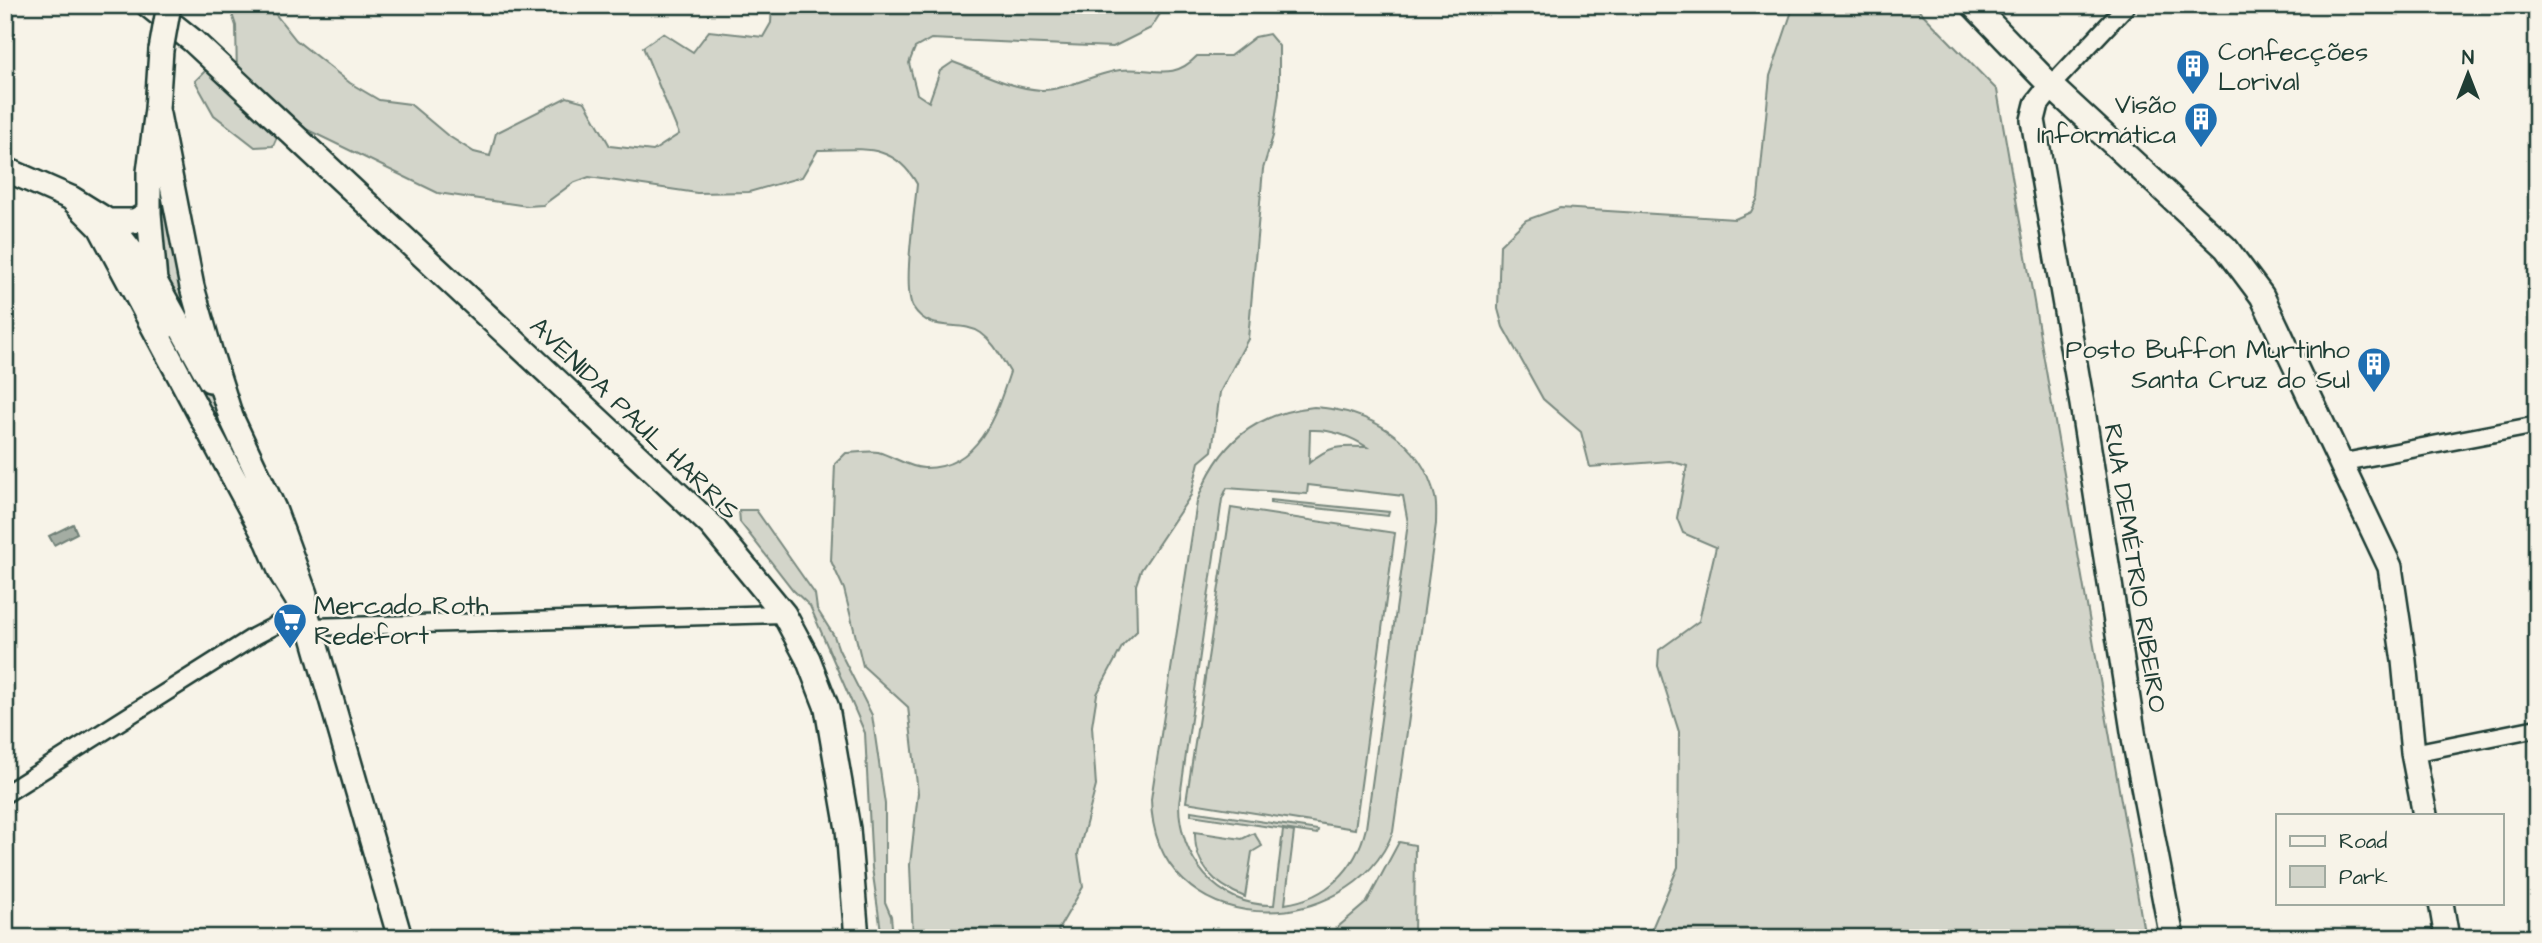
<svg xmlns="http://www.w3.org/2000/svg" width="2542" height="943" font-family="'Architects Daughter',sans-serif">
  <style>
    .green { fill: #d3d5ca; stroke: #79897f; stroke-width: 2; fill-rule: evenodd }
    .water { fill: #a4ada3; stroke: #6f8077; stroke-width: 2 }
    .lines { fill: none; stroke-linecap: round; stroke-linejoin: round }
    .street-casing { stroke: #1f3d34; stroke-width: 21 }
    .secondary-casing { stroke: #1f3d34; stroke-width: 28 }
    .street { stroke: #f7f3e8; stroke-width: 16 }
    .secondary { stroke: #f7f3e8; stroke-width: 23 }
    .secondary-bridge-casing { stroke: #1f3d34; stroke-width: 28; stroke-linecap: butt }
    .secondary-bridge { stroke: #f7f3e8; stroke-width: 23 }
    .labels { text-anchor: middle; stroke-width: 5; stroke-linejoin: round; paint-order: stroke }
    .poi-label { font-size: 26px; fill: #1f3d34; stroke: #f7f3e8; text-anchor: start }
    .street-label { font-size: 26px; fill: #1f3d34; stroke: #f7f3e8 }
  </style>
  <rect width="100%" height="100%" fill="#f7f3e8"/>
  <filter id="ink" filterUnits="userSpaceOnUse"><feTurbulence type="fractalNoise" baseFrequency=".0143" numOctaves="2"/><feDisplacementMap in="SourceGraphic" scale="14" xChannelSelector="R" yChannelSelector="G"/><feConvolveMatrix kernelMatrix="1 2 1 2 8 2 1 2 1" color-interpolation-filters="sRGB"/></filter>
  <g filter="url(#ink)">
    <path class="green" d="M 229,5 L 268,5 L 296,40 L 350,83 L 379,100 L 410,104 L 447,135 L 474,152 L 490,156 L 496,133 L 567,97 L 585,102 L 610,146 L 653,151 L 679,134 L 643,47 L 663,33 L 693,52 L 709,31 L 763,37 L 771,23 L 772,5 L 1161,5 L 1160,14 L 1151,28 L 1113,47 L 931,39 L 915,48 L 909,63 L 917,94 L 929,102 L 940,71 L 953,62 C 982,73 1010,88 1041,90 C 1063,91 1097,73 1120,70 C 1152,66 1171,83 1197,56 L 1230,56 L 1255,37 L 1269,34 L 1279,46 L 1279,92 L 1273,136 L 1263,169 L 1248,339 L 1220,392 L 1212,451 L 1199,462 L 1191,495 L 1141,570 L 1136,585 L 1137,631 L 1123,645 L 1097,694 L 1092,726 L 1096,786 L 1078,854 L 1083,887 L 1058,930 L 1063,938 L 913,938 L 910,865 L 918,793 L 908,707 L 863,666 L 844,589 L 831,561 L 835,464 L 846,453 C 856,453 869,450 878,452 C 893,456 909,468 924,468 C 978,469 996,415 1010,372 C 1001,358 995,343 981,333 C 960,319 930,335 913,307 C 902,289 915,209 917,184 C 893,141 860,150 818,150 L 802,177 L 749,192 L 697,193 L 589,177 L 573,183 L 543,205 L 527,206 L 438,193 L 279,116 L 281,128 L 273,146 L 255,147 L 214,115 L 195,81 L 207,69 L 237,77 L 236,26 Z
      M 1794,5 L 1914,5 L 1997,90 L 2145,938 L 1648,938 L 1678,867 L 1679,732 L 1658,666 L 1659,650 L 1699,621 L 1716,547 L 1683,533 L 1677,518 L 1687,466 L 1670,461 L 1590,467 L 1581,432 L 1543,399 L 1503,327 L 1498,309 L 1500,245 L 1526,220 L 1560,208 L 1735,219 L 1751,212 L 1758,198 L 1770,76 Z
      M 158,127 L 202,352 L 163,277 L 159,252 Z
      M 166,311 L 231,435 L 220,443 L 175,348 Z
      M 1314,407 C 1368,410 1422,440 1435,497 C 1437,506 1436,516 1436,524 L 1393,832 C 1350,943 1153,943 1151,799 L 1197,502 C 1217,445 1253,413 1314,407 ZM 1310,430 C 1331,429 1350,436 1367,447 C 1340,446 1330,445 1309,463 ZM 1308,485 L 1403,496 L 1408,523 L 1366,828 C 1356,869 1327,898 1285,904 L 1294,832 L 1283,830 L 1274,905 C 1217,907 1179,857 1179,804 L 1222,499 L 1227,488 L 1307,494 Z
      M 1270,500 L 1389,512 L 1388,516 L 1270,503 Z
      M 1231,508 L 1395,533 L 1355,829 L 1186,802 Z
      M 739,510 L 756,510 L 815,594 L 817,609 L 834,636 L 839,650 L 872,715 L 885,804 L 885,902 L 891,916 L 893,938 L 882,938 L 872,868 L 865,733 L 810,606 L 793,590 L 740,522 Z
      M 1191,811 L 1318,830 L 1317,834 L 1191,815 Z
      M 1195,832 L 1242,839 L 1254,833 L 1262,846 L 1252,852 L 1245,897 C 1215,885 1194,866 1195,832 Z
      M 1399,842 L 1415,845 L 1414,938 L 1325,938 L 1367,902 Z"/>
    <path class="water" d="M 73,524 L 77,533 L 54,545 L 49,536 Z"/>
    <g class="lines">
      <g class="street-casing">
        <path id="street" d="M 2051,86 L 2127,5
          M 2339,463 L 2537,425
          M 311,627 L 784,614
          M 2413,753 L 2537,728
          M 5,794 L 255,636 L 305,610"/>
      </g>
      <g class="secondary-casing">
        <path id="secondary" d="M 148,5 L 193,41 L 711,525 L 784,614 L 808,659 L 827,708 L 848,829 L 857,938
          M 1973,5 L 2051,86 L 2226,248 L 2262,296 L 2390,567 L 2404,661 L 2413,753 L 2425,815
          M 161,50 L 157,109 L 149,172 L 149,213 L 155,281 L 163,329
          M 2051,86 L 2037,104 L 2033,120 L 2082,404 L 2135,744 L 2172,938
          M 157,109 L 192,287 L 211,354 L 231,417 L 274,509 L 305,594 L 304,605 L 400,938
          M 5,169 L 71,198 L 108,221 L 135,221 L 149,213
          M 71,198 L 100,227 L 268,542 L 282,575 L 298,601
          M 110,224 L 155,281 L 210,380
          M 2441,903 L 2447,938"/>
      </g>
      <use href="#street" class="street"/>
      <use href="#secondary" class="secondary"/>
      <g class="secondary-bridge-casing">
        <path id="secondary-bridge" d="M 161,50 L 169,5"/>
      </g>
      <use href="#secondary-bridge" class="secondary-bridge"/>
    </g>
  </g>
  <defs>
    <g id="building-pin" transform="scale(1.75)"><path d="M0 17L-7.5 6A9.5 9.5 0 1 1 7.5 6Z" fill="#1f6fb2" stroke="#f7f3e8"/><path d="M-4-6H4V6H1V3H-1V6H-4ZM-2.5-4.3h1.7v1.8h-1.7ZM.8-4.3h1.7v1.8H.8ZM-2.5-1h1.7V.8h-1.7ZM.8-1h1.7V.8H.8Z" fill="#fff"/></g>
    <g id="supermarket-pin" transform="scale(1.75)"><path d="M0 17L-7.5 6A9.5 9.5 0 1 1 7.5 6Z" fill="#1f6fb2" stroke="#f7f3e8"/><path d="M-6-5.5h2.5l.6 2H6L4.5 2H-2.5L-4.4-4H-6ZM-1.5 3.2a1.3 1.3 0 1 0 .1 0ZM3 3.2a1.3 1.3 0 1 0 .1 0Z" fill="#fff"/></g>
  </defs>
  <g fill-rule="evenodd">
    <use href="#building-pin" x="2193" y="66"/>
    <use href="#building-pin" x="2201" y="119"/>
    <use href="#building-pin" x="2374" y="364"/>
    <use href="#supermarket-pin" x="290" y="620"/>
  </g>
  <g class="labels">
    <g class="poi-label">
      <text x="2218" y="60">Confecções<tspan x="2218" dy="30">Lorival</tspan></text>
      <text x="2176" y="113" text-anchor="end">Visão<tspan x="2176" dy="30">Informática</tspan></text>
      <text x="2350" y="358" text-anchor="end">Posto Buffon Murtinho<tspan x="2350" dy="30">Santa Cruz do Sul</tspan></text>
      <text x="314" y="614">Mercado Roth<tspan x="314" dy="30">Redefort</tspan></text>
    </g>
    <g class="street-label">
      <text transform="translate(635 418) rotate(44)" y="9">AVENIDA PAUL HARRIS</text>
      <text transform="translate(2136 568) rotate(81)" y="9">RUA DEMÉTRIO RIBEIRO</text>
    </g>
  </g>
  <rect width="2542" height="943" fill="none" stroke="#f7f3e8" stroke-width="28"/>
  <rect x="14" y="14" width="2514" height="915" fill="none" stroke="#1f3d34" stroke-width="2.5" filter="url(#ink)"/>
  <rect x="2276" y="814" width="228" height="91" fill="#f7f3e8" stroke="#a1aaa0" stroke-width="2"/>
  <rect x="2290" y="836" width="35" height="10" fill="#f7f3e8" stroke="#a1aaa0" stroke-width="2"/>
  <text x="2339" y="848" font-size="21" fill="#1f3d34">Road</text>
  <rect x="2290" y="866" width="35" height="21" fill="#d3d5ca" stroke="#a1aaa0" stroke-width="2"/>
  <text x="2339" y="884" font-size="21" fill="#1f3d34">Park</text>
  <g transform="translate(2468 74)" stroke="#f7f3e8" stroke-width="5" paint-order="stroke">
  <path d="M0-5L12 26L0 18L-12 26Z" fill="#1f3d34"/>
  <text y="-10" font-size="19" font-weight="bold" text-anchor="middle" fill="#1f3d34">N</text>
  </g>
</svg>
